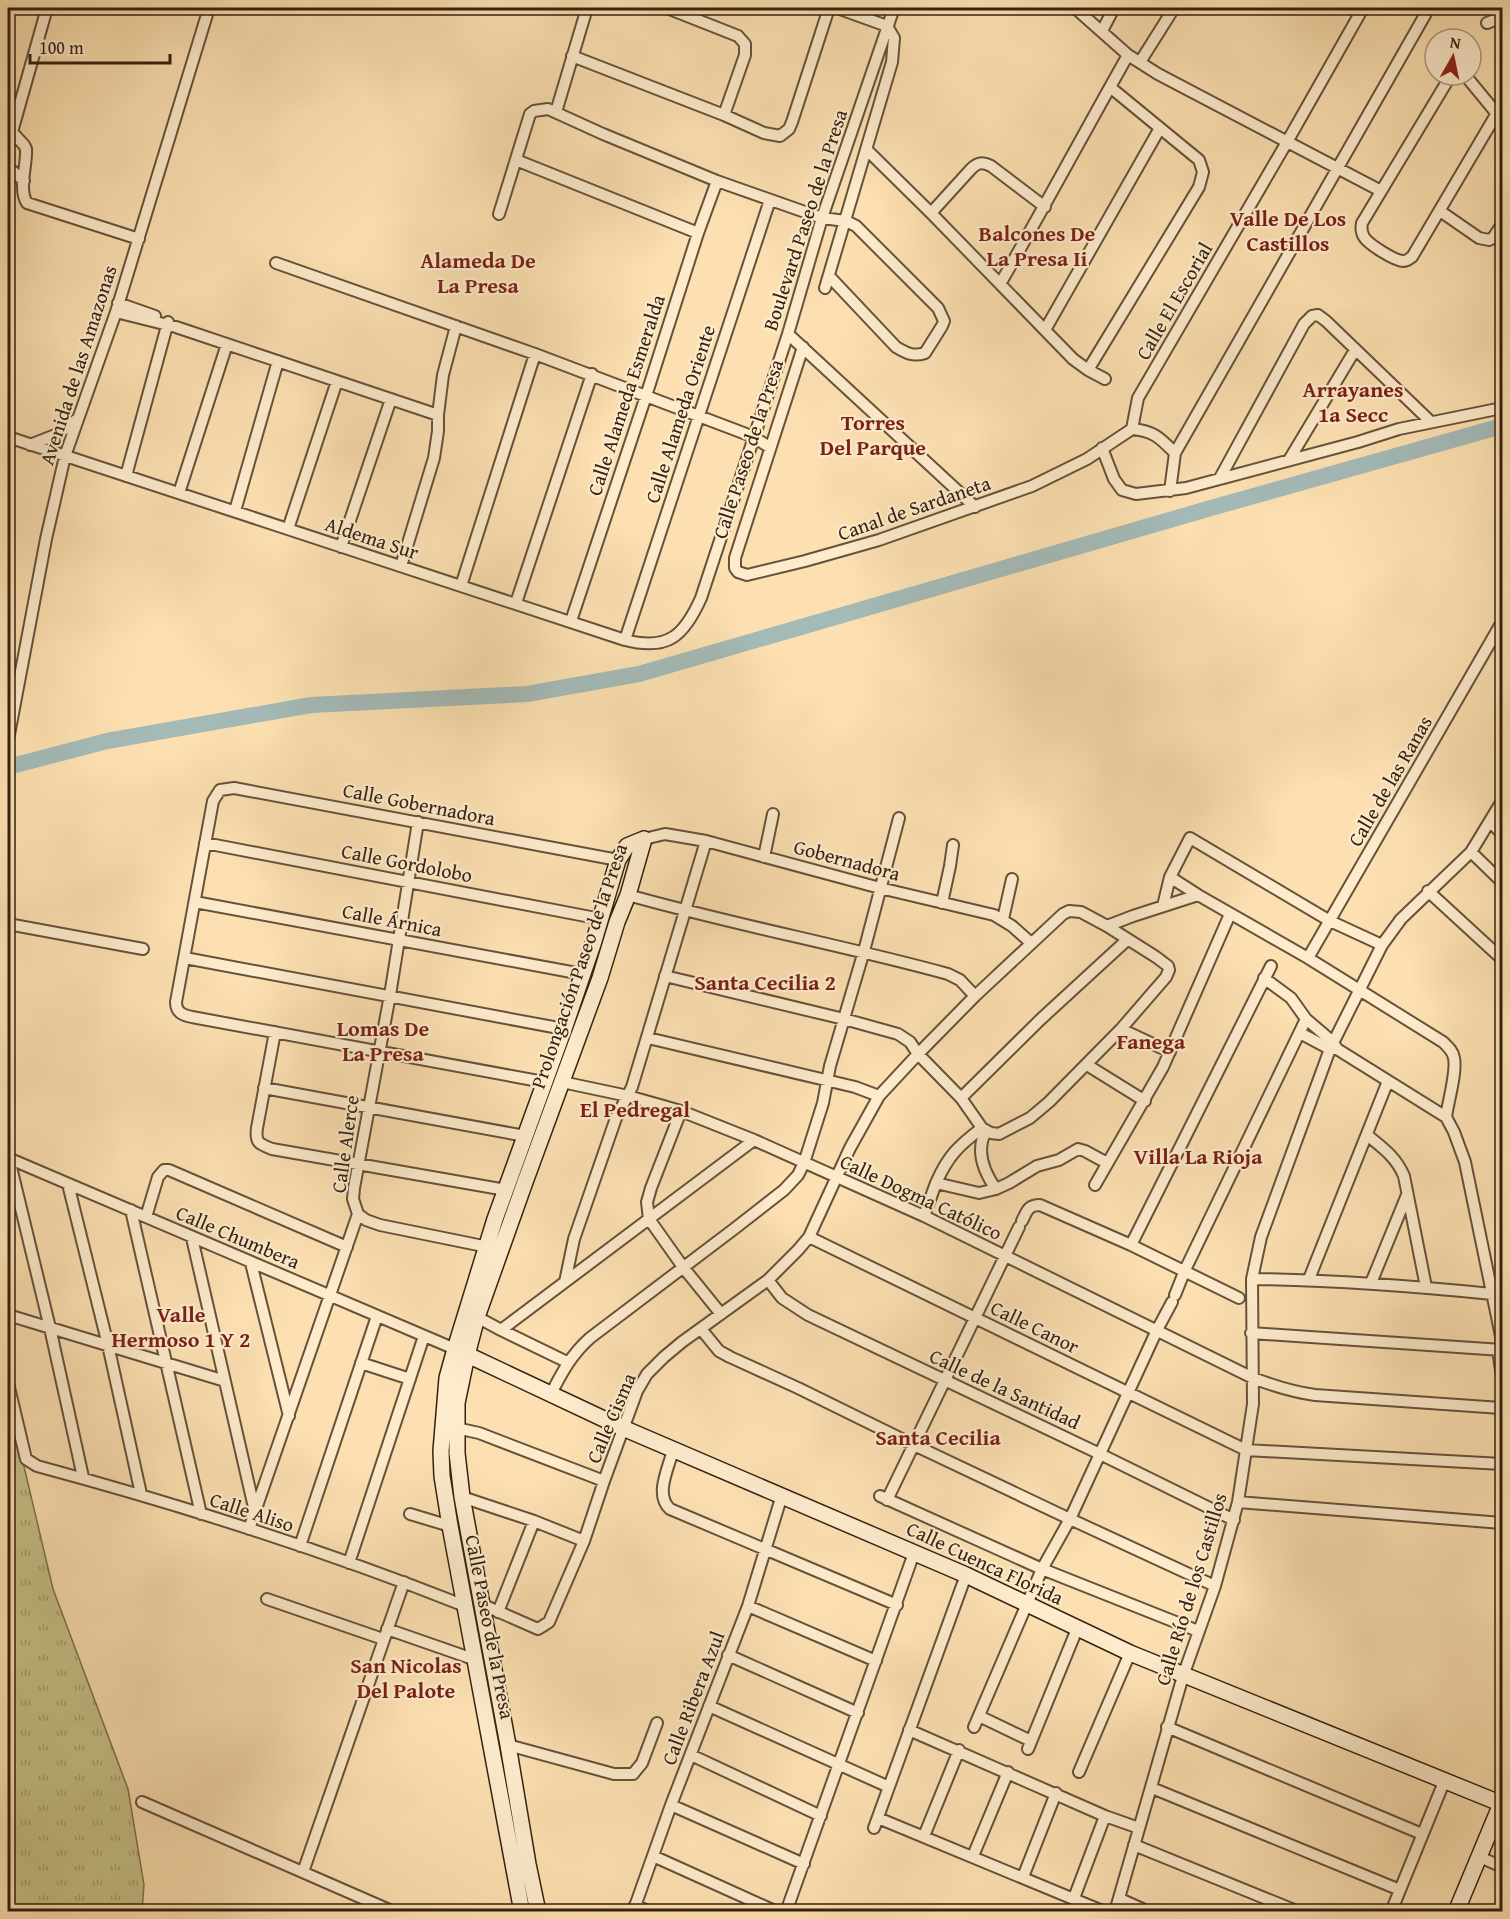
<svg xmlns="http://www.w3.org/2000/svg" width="1510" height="1919" font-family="'Gentium Book Plus',serif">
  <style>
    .park { fill: url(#park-tufts); stroke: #7d704c; stroke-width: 1.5 }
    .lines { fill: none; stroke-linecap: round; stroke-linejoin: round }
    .river { stroke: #a4bab7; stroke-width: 16 }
    .street-casing { stroke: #66513a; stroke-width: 14 }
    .secondary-casing { stroke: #342112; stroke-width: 18 }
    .street { stroke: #fdebcc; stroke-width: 10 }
    .secondary { stroke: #fdebcc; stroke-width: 15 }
    .labels { text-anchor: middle; stroke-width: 4.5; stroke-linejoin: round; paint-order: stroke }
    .street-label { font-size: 20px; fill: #342112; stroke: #fdebcc }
    .quarter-label { font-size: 22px; font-weight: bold; fill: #7a1f14; stroke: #fdebcc }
  </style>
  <defs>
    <pattern id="park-tufts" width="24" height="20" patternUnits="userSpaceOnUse" patternTransform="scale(1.5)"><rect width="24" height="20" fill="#c6c087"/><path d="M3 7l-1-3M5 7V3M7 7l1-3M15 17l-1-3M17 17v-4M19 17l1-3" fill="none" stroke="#a29c6d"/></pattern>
  </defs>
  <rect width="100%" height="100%" fill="#fce0b1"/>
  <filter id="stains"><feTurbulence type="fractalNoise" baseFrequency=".00333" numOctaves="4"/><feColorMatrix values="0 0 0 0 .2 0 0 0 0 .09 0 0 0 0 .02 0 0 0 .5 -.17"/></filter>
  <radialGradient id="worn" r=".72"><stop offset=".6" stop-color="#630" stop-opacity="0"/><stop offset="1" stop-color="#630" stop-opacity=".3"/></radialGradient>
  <path class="park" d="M 8,1399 L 53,1589 L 128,1789 L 144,1885 L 142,1911 L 8,1911 Z"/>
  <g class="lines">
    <path class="river" d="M 8,767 L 107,741 L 311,705 L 527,694 L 639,674 L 1204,510 L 1502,426"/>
    <g class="street-casing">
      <path id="street" d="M 667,8 L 738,36 L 745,44 L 745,55 L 724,115
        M 837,8 L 887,26
        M 1075,8 L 1128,55 L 1158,74 L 1381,191
        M 1487,23 L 1502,17
        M 1102,31 L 1114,8
        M 572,56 L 724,115 L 764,133 L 780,136 L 789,129 L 792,122 L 829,8
        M 1140,62 L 1174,8
        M 1451,75 L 1362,223 C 1361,228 1361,232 1364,237 C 1368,244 1395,261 1403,261 C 1408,261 1408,259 1412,257 L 1497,113
        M 1465,75 L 1502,120
        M 556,112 L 587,8
        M 12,132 L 24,145 L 26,149 C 27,166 18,189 27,203 L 139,239
        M 8,134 L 12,132 L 47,8
        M 866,149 L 931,213 L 1073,359 L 1088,370 L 1105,379
        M 516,160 L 698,233
        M 8,167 L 24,181
        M 1440,211 L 1479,238 L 1489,240 L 1493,238 L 1502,224
        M 931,213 L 971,169 C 978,162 982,162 991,166 L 1045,207
        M 499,214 L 530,114 L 534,111 L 548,109 L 603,134 L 717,181 L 822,218 L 846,221 L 856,226 L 938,308 L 944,321 L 942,326 L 925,353 C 913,357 906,353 896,347 L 829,276
        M 276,263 L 535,354 L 754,437 L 769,447
        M 1000,284 C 1044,208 1085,131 1128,55
        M 825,288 L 892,62 L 894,38 L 887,26
        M 118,303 L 155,316
        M 116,312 L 176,327 L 438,415
        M 1045,330 L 1160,128
        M 788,334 L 975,507
        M 803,347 L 735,558 L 735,568 L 738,572 L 747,575 L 805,561 L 879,540 L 1032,486 L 1087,459 L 1132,429 L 1138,398 L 1287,142 L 1363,8
        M 1088,370 L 1199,187 L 1203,172 L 1199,160 L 1110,87
        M 1132,429 C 1154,431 1160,438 1175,453 L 1170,491
        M 8,437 L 625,640 C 668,651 684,636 701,598 L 788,334 L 822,218 L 894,8
        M 30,445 L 58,434 L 76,420
        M 1102,448 L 1114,479 L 1122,490 L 1136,494 L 1186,488 L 1358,442 L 1399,429 L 1502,408
        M 1175,453 L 1429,8
        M 1289,460 L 1355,350
        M 126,476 L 168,322
        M 1220,478 L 1304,324 L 1312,316 L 1318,315 L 1326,321 L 1431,422
        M 179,493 L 227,344
        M 235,511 L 278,361
        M 288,529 L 337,381
        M 341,547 L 391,399
        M 401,566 L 434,458 L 438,431 L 438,415 L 443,375 L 456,326
        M 461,586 L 535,354
        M 516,603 L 592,374
        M 571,621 L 646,396 L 698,233 L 717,181
        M 625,640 L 770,200
        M 8,740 L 46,539 L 65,456 L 116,312 L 209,8
        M 1491,822 L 1502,834
        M 644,839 L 665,834 L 706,841 L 880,888 L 994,915 L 1012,926 L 1031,943
        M 205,843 L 601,919
        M 1471,852 L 1502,882
        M 764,857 L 773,814
        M 1170,877 L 1198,895 L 1308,958 L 1443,1042 C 1448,1047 1453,1051 1454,1058 C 1457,1072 1448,1102 1446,1117
        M 1428,891 L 1502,959
        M 628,895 C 734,925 842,945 948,974 L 960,980 L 975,996
        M 195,902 L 582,974
        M 942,903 L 950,866 L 953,845
        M 1163,906 L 1170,877 L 1190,838 L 1330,921 L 1382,945
        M 1003,919 L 1012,879
        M 8,924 L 143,949
        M 1107,926 L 1133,916 L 1198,895
        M 185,958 L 564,1029
        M 1308,958 L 1502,622
        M 1264,978 L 1291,998 L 1306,1019 L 1333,1042 L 1337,1049 L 1446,1117 L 1454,1132 L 1465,1162 L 1502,1341
        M 1121,1029 L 1170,1052
        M 275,1032 L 257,1128 C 255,1143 259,1144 272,1149 L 506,1190
        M 1300,1033 L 1330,1049 L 1337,1049
        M 648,1038 L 855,1087 L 879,1096
        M 1087,1065 L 1145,1101
        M 544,1082 L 192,1017 C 183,1015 176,1013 176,1002 L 213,801 L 220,790 L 234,788 L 618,860
        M 562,1082 L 628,1096 L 681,1111 L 754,1140 L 924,1216 L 1253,1378 C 1274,1386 1293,1392 1315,1395 L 1501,1408
        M 264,1088 L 525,1136
        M 961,1098 L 1041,1019 L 1127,940
        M 681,1111 L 651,1188 L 647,1202 L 649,1219 L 683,1267 L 721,1314
        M 986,1131 C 975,1151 984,1172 996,1189
        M 1367,1135 C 1383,1148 1396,1157 1404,1176 L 1426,1287
        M 8,1158 L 455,1349
        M 9,1159 L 50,1328 L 83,1477
        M 936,1183 C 948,1156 958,1146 982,1128
        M 68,1184 L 108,1345 L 141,1494
        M 1095,1185 L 1163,1067 L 1230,914
        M 131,1210 L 201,1514
        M 358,1214 L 366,1220 L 380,1225 L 493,1248
        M 924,1216 L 936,1183 L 979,1193 L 996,1189 L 1009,1183 L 1037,1166 L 1059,1160 L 1078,1149 L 1085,1151 L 1107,1163
        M 146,1217 L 158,1177 L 164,1170 L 169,1170 L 347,1247
        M 1022,1221 C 1027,1211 1028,1205 1040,1205 L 1131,1245 L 1239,1298
        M 809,1237 L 1246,1450 L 1502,1464
        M 192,1238 L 255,1512
        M 1131,1245 L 1271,966
        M 251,1263 L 289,1416
        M 1252,1279 C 1332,1280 1412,1286 1492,1294
        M 1309,1279 L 1388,1081
        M 768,1280 L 782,1298 L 808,1315 L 1100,1454 L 1234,1520
        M 565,1282 L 574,1239 L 616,1118 L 632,1087 L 706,841
        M 1371,1283 L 1407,1195
        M 1175,1295 L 1185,1270 L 1306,1019
        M 8,1315 L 225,1381
        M 477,1317 L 501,1330 L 754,1140
        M 701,1329 L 719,1351 L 730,1357 L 798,1388 L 914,1445 L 1070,1519 L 1215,1586
        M 501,1330 L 567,1362
        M 1251,1333 L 1502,1350
        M 1498,1350 L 1502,1377
        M 361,1363 L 410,1379
        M 8,1383 L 26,1459 L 37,1466 C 182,1505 326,1551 465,1606
        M 551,1394 C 562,1372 572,1354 590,1338 L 734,1229 L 784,1190 L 798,1175 L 804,1163 L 823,1103 L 830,1066 L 864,951 L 899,818
        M 456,1428 L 479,1433 L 604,1481
        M 673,1450 C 669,1467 654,1495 670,1509 L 897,1605
        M 880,1496 L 1042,1569 L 1198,1631
        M 462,1497 L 534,1521 L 584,1541
        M 887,1500 L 1019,1227
        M 1238,1502 L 1502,1523
        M 410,1514 L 450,1526
        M 249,1529 L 358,1214 L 353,1199 L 354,1188 L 390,995 L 418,822
        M 300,1546 L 377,1316
        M 349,1563 L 424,1336
        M 267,1599 L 383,1639
        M 481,1604 L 538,1629 L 549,1622 L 584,1541 L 604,1481 L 637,1391 L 647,1374 L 664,1357 L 682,1342 L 768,1280 L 798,1250 L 809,1237 L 850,1148 L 879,1096 L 918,1054 L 975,996 L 1063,914 L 1069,911 L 1081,912 L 1107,926 L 1156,957 L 1168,966 L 1169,970 L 1166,977 L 1121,1029 L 1049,1102 L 1030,1118 L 999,1134 L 991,1133 L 982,1128 L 961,1098 L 918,1054 L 910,1042 L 898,1034 L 844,1019 L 665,976
        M 748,1606 L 876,1661
        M 498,1612 L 534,1521
        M 387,1629 L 476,1660
        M 728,1655 L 858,1713
        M 709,1706 L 889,1787
        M 979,1716 L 1031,1741
        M 974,1727 L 1042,1569 L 1070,1519 L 1157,1330 L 1172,1302
        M 1167,1727 L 1422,1834
        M 909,1730 L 1105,1816 L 1139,1828
        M 508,1745 L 614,1774 L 633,1774 L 642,1763 L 657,1723
        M 1028,1749 L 1077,1629
        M 691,1755 L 821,1816
        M 1079,1772 L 1130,1653
        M 1152,1788 L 1400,1890
        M 142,1802 L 394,1912
        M 671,1805 L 804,1864
        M 878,1818 L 1105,1912
        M 874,1828 L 966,1575
        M 924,1836 L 959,1750
        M 1134,1845 L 1299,1912
        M 653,1856 L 777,1912
        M 973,1856 L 1008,1772
        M 1480,1857 L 1502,1867
        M 303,1872 L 404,1582
        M 1023,1877 L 1056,1793
        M 1074,1898 L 1105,1816
        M 1120,1899 L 1149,1912
        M 635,1905 L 650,1912
        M 633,1912 L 671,1805 L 748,1606 L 782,1495
        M 786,1912 L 914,1553
        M 1115,1912 L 1183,1676 L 1215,1586 L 1238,1502 L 1253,1404 L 1252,1279 L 1261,1237 L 1330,1049 L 1382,945 L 1401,919 L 1471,852 L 1502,801
        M 1391,1912 L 1444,1782"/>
    </g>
    <g class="secondary-casing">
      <path id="secondary" d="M 455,1349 L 623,1428 L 966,1575 L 1130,1653 L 1502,1804
        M 522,1912 L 450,1526 L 442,1476 L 441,1451 L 447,1378 L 455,1349 L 495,1219 L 564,1029 L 593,944 L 618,860 L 627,846 L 644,839
        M 538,1912 L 528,1864 L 508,1745 L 462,1497 L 457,1453 L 457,1403 L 467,1355 L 477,1317 L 525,1182 L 600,978 L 617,922 L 628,895 L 644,839
        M 1456,1912 L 1501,1804"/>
    </g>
    <use href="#street" class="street"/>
    <use href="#secondary" class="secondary"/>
  </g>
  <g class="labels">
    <g class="street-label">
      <text transform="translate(805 220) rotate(-72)" y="7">Boulevard Paseo de la Presa</text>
      <text transform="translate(1174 301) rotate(-60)" y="7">Calle El Escorial</text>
      <text transform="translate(78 365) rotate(-72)" y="7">Avenida de las Amazonas</text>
      <text transform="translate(626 395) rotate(-72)" y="7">Calle Alameda Esmeralda</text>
      <text transform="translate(680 414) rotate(-72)" y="7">Calle Alameda Oriente</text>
      <text transform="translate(748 449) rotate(-72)" y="7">Calle Paseo de la Presa</text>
      <text transform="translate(914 508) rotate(-19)" y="7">Canal de Sardaneta</text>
      <text transform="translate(372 538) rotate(18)" y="7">Aldema Sur</text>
      <text transform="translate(1390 781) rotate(-60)" y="7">Calle de las Ranas</text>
      <text transform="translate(419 804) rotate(11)" y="7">Calle Gobernadora</text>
      <text transform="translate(847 860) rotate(15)" y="7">Gobernadora</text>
      <text transform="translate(407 863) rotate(11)" y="7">Calle Gordolobo</text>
      <text transform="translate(392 920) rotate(11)" y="7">Calle Árnica</text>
      <text transform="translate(579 966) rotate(-71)" y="7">Prolongación Paseo de la Presa</text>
      <text transform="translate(345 1144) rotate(-82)" y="7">Calle Alerce</text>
      <text transform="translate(921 1197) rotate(25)" y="7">Calle Dogma Católico</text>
      <text transform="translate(238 1237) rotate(23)" y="7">Calle Chumbera</text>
      <text transform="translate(1035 1327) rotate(26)" y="7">Calle Canor</text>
      <text transform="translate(1005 1389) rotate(25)" y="7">Calle de la Santidad</text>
      <text transform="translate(611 1418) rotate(-67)" y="7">Calle Cisma</text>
      <text transform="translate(252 1512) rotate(18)" y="7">Calle Aliso</text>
      <text transform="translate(985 1563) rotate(25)" y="7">Calle Cuenca Florida</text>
      <text transform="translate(1191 1589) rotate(-73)" y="7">Calle Río de los Castillos</text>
      <text transform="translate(490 1627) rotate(79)" y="7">Calle Paseo de la Presa</text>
      <text transform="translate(693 1698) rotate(-69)" y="7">Calle Ribera Azul</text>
    </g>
    <g class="quarter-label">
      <text x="1288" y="226">Valle De Los<tspan x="1288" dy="25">Castillos</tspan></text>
      <text x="1037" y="241">Balcones De<tspan x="1037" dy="25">La Presa Ii</tspan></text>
      <text x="478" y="268">Alameda De<tspan x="478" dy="25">La Presa</tspan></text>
      <text x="1353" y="397">Arrayanes<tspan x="1353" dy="25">1a Secc</tspan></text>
      <text x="873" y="430">Torres<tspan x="873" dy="25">Del Parque</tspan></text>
      <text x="765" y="990">Santa Cecilia 2</text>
      <text x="383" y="1036">Lomas De<tspan x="383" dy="25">La Presa</tspan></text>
      <text x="1151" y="1049">Fanega</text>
      <text x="635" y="1117">El Pedregal</text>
      <text x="1198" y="1164">Villa La Rioja</text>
      <text x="181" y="1322">Valle<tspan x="181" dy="25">Hermoso 1 Y 2</tspan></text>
      <text x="938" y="1445">Santa Cecilia</text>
      <text x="406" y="1673">San Nicolas<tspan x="406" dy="25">Del Palote</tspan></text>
    </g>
  </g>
  <rect width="1510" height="1919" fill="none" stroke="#fce0b1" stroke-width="30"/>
  <rect x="9" y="9" width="1492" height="1901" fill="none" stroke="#342112" stroke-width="3"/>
  <rect x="15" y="15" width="1480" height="1889" fill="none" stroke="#342112" stroke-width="1.5"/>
  <g transform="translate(1453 57) rotate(9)"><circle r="28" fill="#fdebcc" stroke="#ad9a82" stroke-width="1.5"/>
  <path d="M0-4.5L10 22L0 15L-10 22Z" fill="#8f2418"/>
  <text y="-9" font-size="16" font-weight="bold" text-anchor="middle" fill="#342112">N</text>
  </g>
  <path d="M30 54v9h140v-9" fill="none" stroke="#342112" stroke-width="3"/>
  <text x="39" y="54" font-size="18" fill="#342112" stroke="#fdebcc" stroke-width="4.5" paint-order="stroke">100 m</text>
  <rect width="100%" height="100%" filter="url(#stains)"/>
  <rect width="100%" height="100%" fill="url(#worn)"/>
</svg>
